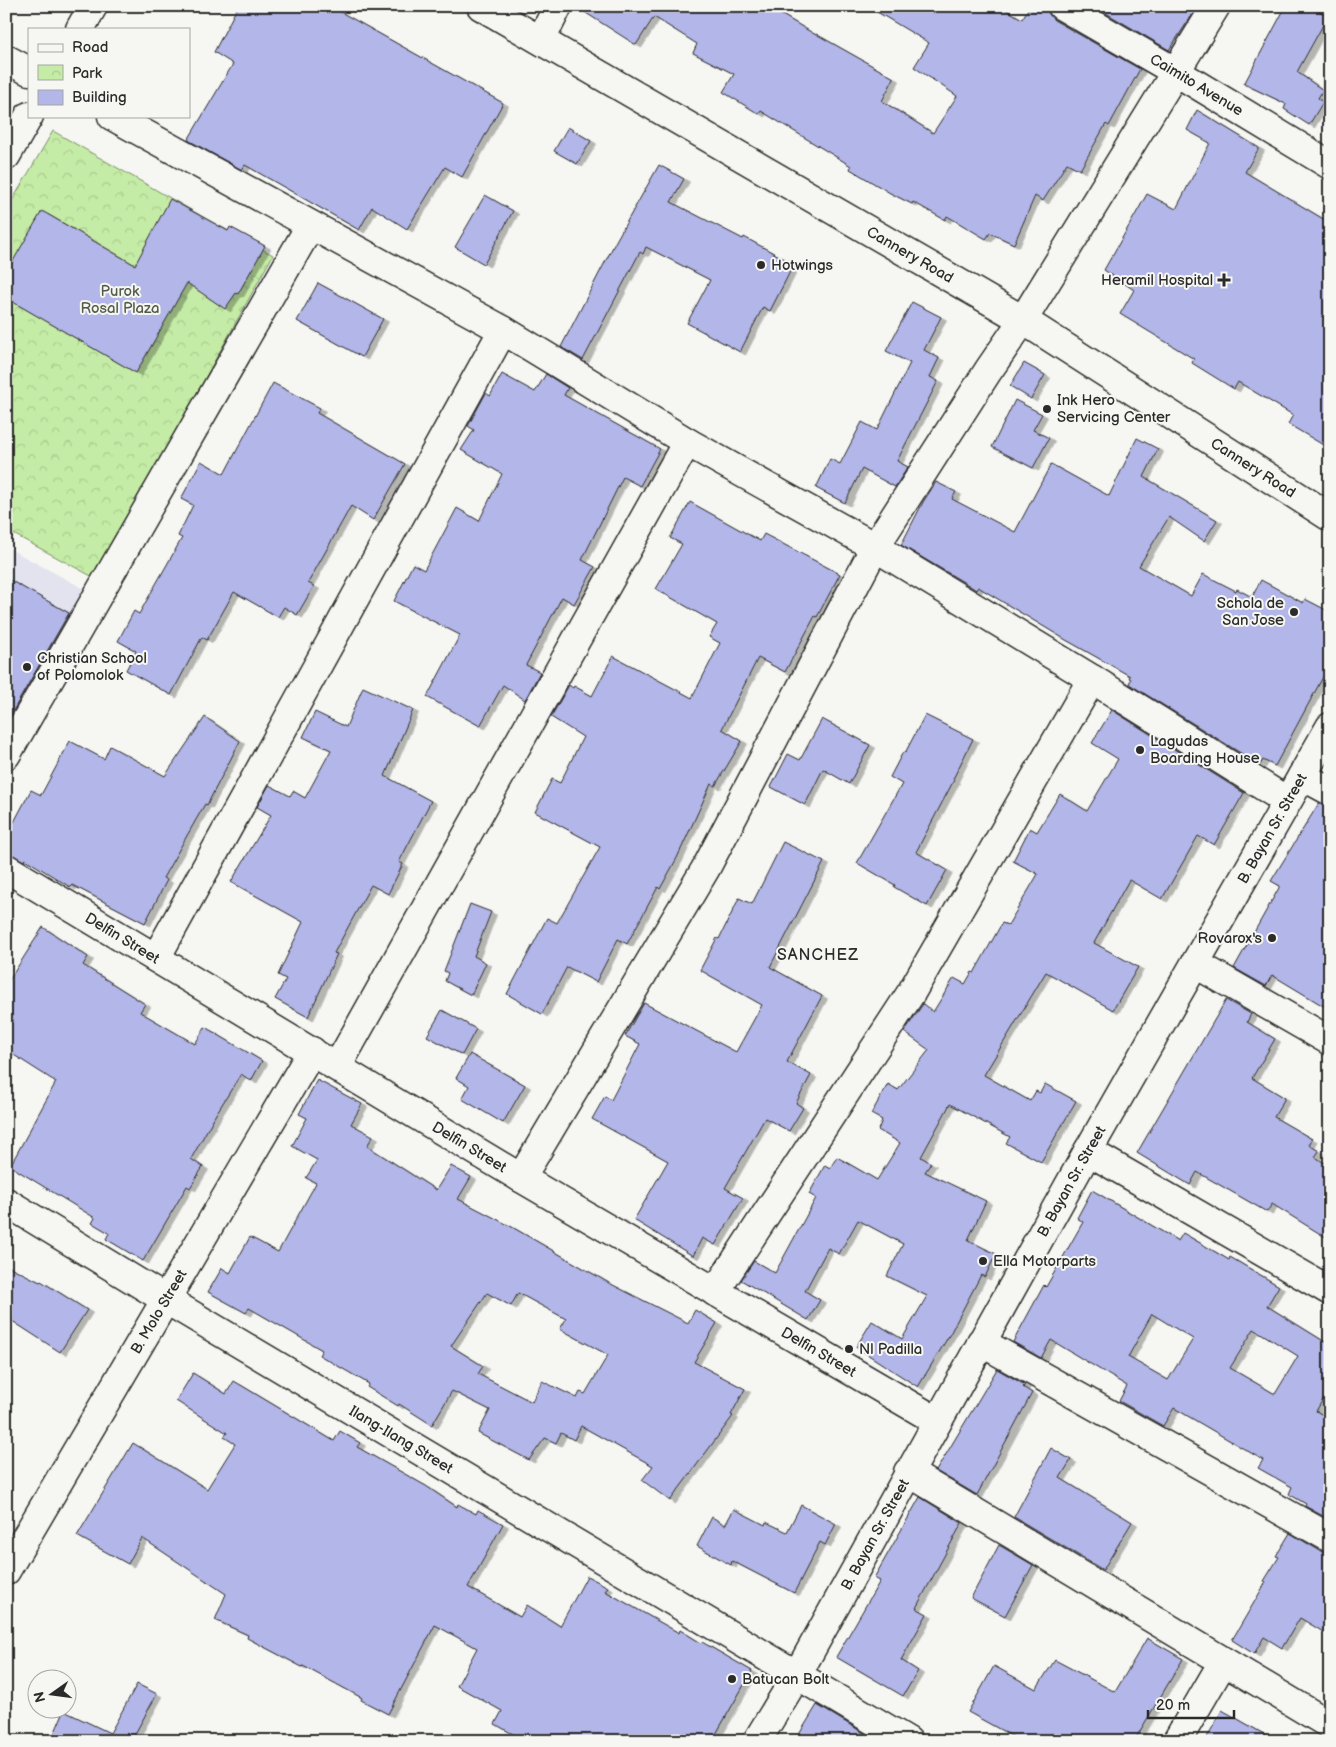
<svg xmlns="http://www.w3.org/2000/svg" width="1336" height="1747" font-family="'Balsamiq Sans',sans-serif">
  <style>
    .built { fill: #e2e3ef }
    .park { fill: url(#park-crowns); stroke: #788c68 }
    .building { fill: #b2b6e8; stroke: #2b2b2b; fill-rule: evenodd; filter: url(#shadow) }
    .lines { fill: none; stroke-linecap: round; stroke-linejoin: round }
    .street-casing { stroke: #2b2b2b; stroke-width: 31 }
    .secondary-casing { stroke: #2b2b2b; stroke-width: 31 }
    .street { stroke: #f6f6f2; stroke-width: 28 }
    .secondary { stroke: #f6f6f2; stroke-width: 28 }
    .poi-dot { fill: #2b2b2b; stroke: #f6f6f2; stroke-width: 2 }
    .labels { text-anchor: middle; stroke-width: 4; stroke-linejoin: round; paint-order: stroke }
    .street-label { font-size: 15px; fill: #2b2b2b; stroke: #f6f6f2 }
    .poi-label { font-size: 15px; fill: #2b2b2b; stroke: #f6f6f2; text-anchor: start }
    .park-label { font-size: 15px; fill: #525b4a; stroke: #f6f6f2 }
    .neighbourhood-label { font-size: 16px; letter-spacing: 1px; fill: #2b2b2b; stroke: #f6f6f2 }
  </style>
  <defs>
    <pattern id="park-crowns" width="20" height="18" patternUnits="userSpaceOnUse" patternTransform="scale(1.25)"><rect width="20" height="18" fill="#c5eca6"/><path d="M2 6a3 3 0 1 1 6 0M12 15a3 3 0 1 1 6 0" fill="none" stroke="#a9cb8f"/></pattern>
    <filter id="shadow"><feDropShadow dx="5.5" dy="3" stdDeviation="0" flood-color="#0004"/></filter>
  </defs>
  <rect width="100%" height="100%" fill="#f6f6f2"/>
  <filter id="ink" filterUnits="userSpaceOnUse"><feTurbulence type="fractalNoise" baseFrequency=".02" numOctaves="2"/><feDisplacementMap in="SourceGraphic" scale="10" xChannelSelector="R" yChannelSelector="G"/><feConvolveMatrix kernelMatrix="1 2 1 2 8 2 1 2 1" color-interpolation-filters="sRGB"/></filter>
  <g filter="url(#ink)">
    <path class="built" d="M 6,547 L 90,592 L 6,741 Z"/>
    <path class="park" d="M 53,131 L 212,222 L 273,255 L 95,578 L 6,530 L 6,211 Z"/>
    <path class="building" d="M 238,6 L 330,6 L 503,103 L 462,177 L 445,167 L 407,229 L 372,207 L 359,230 L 245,165 L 242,170 L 188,140 L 233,64 L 214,52 Z
      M 575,6 L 767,6 L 816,35 L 816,34 L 894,78 L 882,101 L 933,133 L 957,96 L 914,67 L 929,43 L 867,6 L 1000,6 L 1022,19 L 1030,6 L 1046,6 L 1049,14 L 1054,20 L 1140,69 L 1109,126 L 1106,124 L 1080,170 L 1067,163 L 1043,201 L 1035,196 L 1014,244 L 990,233 L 986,239 L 947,216 L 945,220 L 913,202 L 912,204 L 890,193 L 850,169 L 851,166 L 761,111 L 759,114 L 723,92 L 734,74 L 693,53 L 697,44 L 654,17 L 636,45 Z
      M 1094,6 L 1198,6 L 1169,50 Z
      M 1286,6 L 1310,6 L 1328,16 L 1297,72 L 1323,90 L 1318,98 L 1323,102 L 1309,125 L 1284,109 L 1286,104 L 1244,84 Z
      M 1197,110 L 1259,148 L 1245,172 L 1330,223 L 1330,449 L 1288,424 L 1293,415 L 1238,382 L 1234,389 L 1192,363 L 1194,359 L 1120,314 L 1134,290 L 1104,270 L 1147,194 L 1176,209 L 1210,143 L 1187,130 Z
      M 568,127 L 591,141 L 577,164 L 554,151 Z
      M 659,165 L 684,179 L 671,202 L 743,239 L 744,237 L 794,264 L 770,311 L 763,307 L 740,352 L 687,323 L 710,280 L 646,247 L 643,254 L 640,252 L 583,360 L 561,347 L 617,239 Z
      M 485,195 L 513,211 L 484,264 L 455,247 Z
      M 170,199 L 228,231 L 230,227 L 265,246 L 238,294 L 236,293 L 225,309 L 187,283 L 136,373 L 6,298 L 6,273 L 42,211 L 135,265 Z
      M 318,283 L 383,319 L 362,357 L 297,321 Z
      M 912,302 L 941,317 L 924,350 L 939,358 L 930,377 L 938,381 L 897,461 L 908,467 L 895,487 L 862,469 L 845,503 L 816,488 L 830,459 L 840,464 L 862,422 L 877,430 L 910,363 L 886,351 Z
      M 1024,363 L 1045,375 L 1031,399 L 1010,386 Z
      M 502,374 L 535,392 L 546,374 L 568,388 L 564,395 L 660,449 L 640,486 L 623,477 L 582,560 L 595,567 L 574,604 L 562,597 L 526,665 L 540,672 L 525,700 L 503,685 L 480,726 L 427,697 L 460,635 L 394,601 L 413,564 L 424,570 L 457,508 L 479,521 L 502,474 L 461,450 L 474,430 L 468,426 L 486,393 L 490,396 Z
      M 273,383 L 320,408 L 317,413 L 405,464 L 373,520 L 351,506 L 308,583 L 314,586 L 297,615 L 284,607 L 278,617 L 234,592 L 207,640 L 202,637 L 171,695 L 126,670 L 136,651 L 118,641 L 134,611 L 139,614 L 182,538 L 178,536 L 193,505 L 181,499 L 201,461 L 224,474 Z
      M 1015,400 L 1042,414 L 1033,430 L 1049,438 L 1033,468 L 992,447 Z
      M 1137,438 L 1158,449 L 1144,477 L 1217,520 L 1204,541 L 1169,517 L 1139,566 L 1191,596 L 1203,574 L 1236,591 L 1237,589 L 1252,597 L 1261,580 L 1303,603 L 1305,599 L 1330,612 L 1330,664 L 1275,766 L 1263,760 L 1260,765 L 1129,684 L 1131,679 L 1129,678 L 1130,676 L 1066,640 L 978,587 L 976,590 L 970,586 L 901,545 L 923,502 L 936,482 L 956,492 L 952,499 L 1015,532 L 1051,464 L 1109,496 Z
      M 690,502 L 760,541 L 764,534 L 840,574 L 817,617 L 815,616 L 785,672 L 758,658 L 722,729 L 742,741 L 715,786 L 711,784 L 677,858 L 660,889 L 658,887 L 627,944 L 618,939 L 596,982 L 567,967 L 542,1014 L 507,994 L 547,918 L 557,923 L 600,847 L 535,812 L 552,779 L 560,783 L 583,737 L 551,717 L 569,685 L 573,688 L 574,686 L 592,696 L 613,656 L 692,698 L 720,643 L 709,637 L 717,624 L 656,589 L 682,544 L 670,538 Z
      M 6,578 L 69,613 L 6,723 Z
      M 363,687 L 413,710 L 385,776 L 431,801 L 399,862 L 403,864 L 388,894 L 371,885 L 334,953 L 337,954 L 308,1017 L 275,999 L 286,979 L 278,975 L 303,922 L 231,882 L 271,815 L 257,807 L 269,785 L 290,796 L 293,791 L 305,798 L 331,750 L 303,737 L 315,712 L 346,727 Z
      M 1112,710 L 1244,793 L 1214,845 L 1198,836 L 1162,899 L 1129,880 L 1094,943 L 1138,967 L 1113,1010 L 1046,972 L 984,1075 L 1030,1101 L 1036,1091 L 1040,1093 L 1045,1084 L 1076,1101 L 1041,1162 L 1006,1143 L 1010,1137 L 950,1104 L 921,1157 L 931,1163 L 925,1172 L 986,1201 L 968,1240 L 996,1254 L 985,1277 L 981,1275 L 950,1334 L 918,1387 L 856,1347 L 872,1321 L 902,1339 L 927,1296 L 887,1276 L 903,1244 L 858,1220 L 839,1254 L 828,1248 L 805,1291 L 820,1300 L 808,1320 L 741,1280 L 754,1261 L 775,1273 L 816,1198 L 809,1194 L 825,1165 L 830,1168 L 837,1157 L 877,1180 L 900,1143 L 878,1130 L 882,1120 L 871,1114 L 888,1084 L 898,1090 L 929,1050 L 904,1032 L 923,1004 L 933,1012 L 954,978 L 965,984 L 972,972 L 974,973 L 1002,923 L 1008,925 L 1038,874 L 1013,861 L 1030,828 L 1037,832 L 1060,794 L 1087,811 L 1118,759 L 1092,743 Z
      M 925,715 L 973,739 L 953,779 L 954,780 L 916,852 L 947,870 L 927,906 L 894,887 L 895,885 L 857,863 L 902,784 L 890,777 L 903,752 L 905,753 Z
      M 205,717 L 240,741 L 207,805 L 205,804 L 163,878 L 167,880 L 145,923 L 72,885 L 70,887 L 25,859 L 24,861 L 6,852 L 6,818 L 14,822 L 31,790 L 41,795 L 70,741 L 104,759 L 110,746 L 165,776 Z
      M 822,719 L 870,745 L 849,784 L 823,769 L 805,805 L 771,787 L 788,754 L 800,760 Z
      M 1319,803 L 1330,807 L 1330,1010 L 1272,975 L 1266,986 L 1234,968 L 1280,886 L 1271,881 Z
      M 783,842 L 824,862 L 770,967 L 822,996 L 787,1062 L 811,1075 L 796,1103 L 803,1108 L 789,1131 L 765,1118 L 725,1188 L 743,1198 L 715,1245 L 702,1238 L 693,1256 L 634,1220 L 668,1161 L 592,1119 L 605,1096 L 611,1100 L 640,1044 L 625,1036 L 644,1003 L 736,1052 L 762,1005 L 700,970 L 717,938 L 719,939 L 739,898 L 752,904 Z
      M 470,904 L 491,912 L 474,956 L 486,963 L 471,995 L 445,981 L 448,973 L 444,971 Z
      M 43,927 L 88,957 L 83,965 L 145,1004 L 140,1012 L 195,1044 L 205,1027 L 262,1061 L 251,1081 L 241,1074 L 216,1114 L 191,1159 L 203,1167 L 190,1188 L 187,1186 L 143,1261 L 106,1239 L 109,1233 L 92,1223 L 95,1218 L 10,1166 L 56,1082 L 6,1050 L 6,985 Z
      M 1226,1000 L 1251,1014 L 1247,1022 L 1275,1039 L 1252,1078 L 1285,1098 L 1274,1117 L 1312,1139 L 1309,1145 L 1319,1151 L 1315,1157 L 1330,1166 L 1330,1240 L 1272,1204 L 1267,1212 L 1197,1172 L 1190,1185 L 1137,1153 Z
      M 442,1010 L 476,1029 L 462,1055 L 427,1036 Z
      M 470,1054 L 525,1085 L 503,1123 L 462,1099 L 469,1086 L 456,1078 Z
      M 317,1080 L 362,1104 L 351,1124 L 373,1136 L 367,1146 L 436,1190 L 451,1166 L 471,1177 L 458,1199 L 512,1227 L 609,1283 L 688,1323 L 695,1310 L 717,1323 L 694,1362 L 745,1389 L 731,1415 L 733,1416 L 670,1501 L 642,1480 L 653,1466 L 581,1426 L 574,1440 L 561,1433 L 556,1443 L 545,1438 L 529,1460 L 478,1433 L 490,1410 L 452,1391 L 432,1425 L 399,1404 L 398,1406 L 367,1387 L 369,1384 L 319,1355 L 322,1350 L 249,1308 L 246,1313 L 208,1292 L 222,1268 L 230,1273 L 250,1237 L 278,1252 L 316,1183 L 306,1178 L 317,1160 L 292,1146 L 307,1118 L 299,1114 ZM 487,1293 L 511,1306 L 518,1293 L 566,1319 L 560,1329 L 608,1355 L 585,1394 L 580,1392 L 577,1398 L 542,1381 L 532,1402 L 478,1374 L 483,1366 L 451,1346 Z
      M 1092,1190 L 1178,1241 L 1183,1233 L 1229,1260 L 1230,1257 L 1279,1286 L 1267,1306 L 1330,1345 L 1330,1388 L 1316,1411 L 1330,1419 L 1330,1520 L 1305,1506 L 1306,1504 L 1289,1494 L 1292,1487 L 1258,1468 L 1263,1460 L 1174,1408 L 1163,1426 L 1119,1401 L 1127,1386 L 1051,1340 L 1041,1358 L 1013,1342 L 1044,1285 L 1046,1287 L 1083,1222 L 1077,1218 ZM 1152,1314 L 1193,1339 L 1168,1380 L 1128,1357 ZM 1254,1329 L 1298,1356 L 1275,1394 L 1230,1368 Z
      M 6,1265 L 40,1282 L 41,1281 L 87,1310 L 60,1352 L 6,1317 Z
      M 997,1369 L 1025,1385 L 1023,1387 L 1032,1393 L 977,1495 L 936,1471 Z
      M 193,1373 L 226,1394 L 234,1381 L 334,1441 L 340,1431 L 360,1443 L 357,1447 L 426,1486 L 457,1507 L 458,1504 L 476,1514 L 478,1510 L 503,1524 L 468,1587 L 520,1617 L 527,1605 L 560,1626 L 587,1576 L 608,1587 L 605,1591 L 679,1633 L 680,1630 L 701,1643 L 702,1642 L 752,1671 L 712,1741 L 525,1741 L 495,1724 L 502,1711 L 457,1686 L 477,1648 L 435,1625 L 388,1714 L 361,1700 L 362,1698 L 303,1666 L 302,1667 L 247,1638 L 248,1635 L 215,1620 L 226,1594 L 142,1538 L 128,1564 L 77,1536 L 133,1443 L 207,1489 L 235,1444 L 224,1437 L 227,1433 L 176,1401 Z
      M 1051,1448 L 1071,1460 L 1060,1478 L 1132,1522 L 1103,1570 L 1014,1517 Z
      M 920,1497 L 962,1523 L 916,1608 L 927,1614 L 901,1660 L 918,1671 L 903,1696 L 836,1657 L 880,1581 L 874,1578 Z
      M 801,1505 L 836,1524 L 825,1545 L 820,1542 L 794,1593 L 732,1561 L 731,1565 L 697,1546 L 712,1517 L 725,1525 L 734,1509 L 765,1525 L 766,1522 L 787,1532 Z
      M 1290,1533 L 1322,1552 L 1330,1554 L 1330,1636 L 1300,1618 L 1282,1648 L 1264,1637 L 1254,1654 L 1232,1640 L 1266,1582 L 1264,1581 L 1279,1557 L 1276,1556 Z
      M 999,1545 L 1033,1565 L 1005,1616 L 971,1598 Z
      M 1147,1638 L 1183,1659 L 1134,1741 L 1021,1741 L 968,1712 L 994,1666 L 1036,1689 L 1055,1660 L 1115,1692 Z
      M 137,1684 L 157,1694 L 131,1741 L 51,1741 L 64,1711 L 110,1733 Z
      M 817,1705 L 877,1741 L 795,1741 Z
      M 1222,1710 L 1276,1741 L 1205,1741 Z"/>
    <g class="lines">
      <g class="street-casing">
        <g id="street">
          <path id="s1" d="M 1062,6 L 1176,72 L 1330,165"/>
          <path d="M 541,40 L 558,6"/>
          <path d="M 6,59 L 29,71"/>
          <path d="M 112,116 L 503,330 L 687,442 L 875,547 L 1092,679 L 1287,801"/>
          <path d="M 6,755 L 310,226"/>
          <path d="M 1302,776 L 1330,791"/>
          <path id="s2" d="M 6,868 L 521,1178 L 937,1421"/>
          <path d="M 156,958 L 503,330"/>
          <path d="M 1196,964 L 1330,1041"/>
          <path d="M 337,1067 L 687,442"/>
          <path d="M 1088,1151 L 1330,1291"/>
          <path d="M 521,1178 L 706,868 L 875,547 L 988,371 L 1023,320 L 1216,6"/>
          <path id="s3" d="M 6,1202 L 165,1299 L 908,1741"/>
          <path d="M 715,1292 L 911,993 L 1092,679"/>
          <path d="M 981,1342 L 1330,1538"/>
          <path d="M 908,1472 L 1330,1725"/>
          <path id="s4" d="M 6,1571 L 312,1051"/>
          <path d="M 1177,1741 L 1223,1662"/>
        </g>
      </g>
      <g class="secondary-casing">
        <g id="secondary">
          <path id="s5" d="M 481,6 L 1023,320 L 1330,517"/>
          <path d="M 80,29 L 93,6"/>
          <path d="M 6,156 L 29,116"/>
          <path id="s6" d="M 757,1741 L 797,1675 L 1088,1151 L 1330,727"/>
        </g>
      </g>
      <use href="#street" class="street"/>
      <use href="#secondary" class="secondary"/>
    </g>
  </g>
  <g class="poi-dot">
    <circle cx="761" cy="265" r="5"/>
    <path d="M1221.5 272.5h5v5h5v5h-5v5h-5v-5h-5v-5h5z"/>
    <circle cx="1047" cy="409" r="5"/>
    <circle cx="1294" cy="612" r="5"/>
    <circle cx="27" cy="667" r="5"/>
    <circle cx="1140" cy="750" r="5"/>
    <circle cx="1272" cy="938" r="5"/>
    <circle cx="983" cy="1261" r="5"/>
    <circle cx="849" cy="1349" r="5"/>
    <circle cx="732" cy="1679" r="5"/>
  </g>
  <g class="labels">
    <g class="street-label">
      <text dy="5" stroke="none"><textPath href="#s1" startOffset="156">Caimito Avenue</textPath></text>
      <text dy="5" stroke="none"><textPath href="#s5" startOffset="496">Cannery Road</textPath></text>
      <text dy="5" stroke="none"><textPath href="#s5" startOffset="900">Cannery Road</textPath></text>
      <text dy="5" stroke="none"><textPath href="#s6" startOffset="1048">B. Bayan Sr. Street</textPath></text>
      <text dy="5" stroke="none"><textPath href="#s2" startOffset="136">Delfin Street</textPath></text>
      <text dy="5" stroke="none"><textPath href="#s2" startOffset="541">Delfin Street</textPath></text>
      <text dy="5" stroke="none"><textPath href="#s6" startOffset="642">B. Bayan Sr. Street</textPath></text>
      <text dy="5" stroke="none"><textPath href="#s4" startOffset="301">B. Molo Street</textPath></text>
      <text dy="5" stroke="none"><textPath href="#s2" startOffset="946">Delfin Street</textPath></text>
      <text dy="5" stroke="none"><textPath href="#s3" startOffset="461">Ilang-Ilang Street</textPath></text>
      <text dy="5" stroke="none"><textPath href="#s6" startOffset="238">B. Bayan Sr. Street</textPath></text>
    </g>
    <g class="poi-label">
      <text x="771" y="270">Hotwings</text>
      <text x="1213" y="285" text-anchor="end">Heramil Hospital</text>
      <text x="1057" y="405">Ink Hero<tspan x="1057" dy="17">Servicing Center</tspan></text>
      <text x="1284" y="608" text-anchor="end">Schola de<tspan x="1284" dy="17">San Jose</tspan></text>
      <text x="37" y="663">Christian School<tspan x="37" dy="17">of Polomolok</tspan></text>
      <text x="1150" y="746">Lagudas<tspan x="1150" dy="17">Boarding House</tspan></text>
      <text x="1262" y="943" text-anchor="end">Rovarox's</text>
      <text x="993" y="1266">Ella Motorparts</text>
      <text x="859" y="1354">Nl Padilla</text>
      <text x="742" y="1684">Batucan Bolt</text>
    </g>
    <g class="park-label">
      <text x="120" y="296">Purok<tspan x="120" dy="17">Rosal Plaza</tspan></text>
    </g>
    <g class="neighbourhood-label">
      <text x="818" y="960">SANCHEZ</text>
    </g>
  </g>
  <rect width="1336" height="1747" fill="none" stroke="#f6f6f2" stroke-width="25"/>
  <rect x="12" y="12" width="1311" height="1722" fill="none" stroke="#2b2b2b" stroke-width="2" filter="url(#ink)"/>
  <rect x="28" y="28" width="162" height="90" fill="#f6f6f2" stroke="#a5a5a2"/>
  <rect x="38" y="44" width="25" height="8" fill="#f6f6f2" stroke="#a5a5a2"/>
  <text x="72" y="52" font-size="15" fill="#2b2b2b">Road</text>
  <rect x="38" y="65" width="25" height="15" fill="url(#park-crowns)" stroke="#a5a5a2"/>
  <text x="72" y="78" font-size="15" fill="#2b2b2b">Park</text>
  <rect x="38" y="90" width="25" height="15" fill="#b2b6e8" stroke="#a5a5a2"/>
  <text x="72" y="102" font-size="15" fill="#2b2b2b">Building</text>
  <g transform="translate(52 1694) rotate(256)"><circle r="24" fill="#f6f6f2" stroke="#a5a5a2"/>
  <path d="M0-4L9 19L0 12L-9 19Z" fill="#2b2b2b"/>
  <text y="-8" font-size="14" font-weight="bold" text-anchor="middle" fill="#2b2b2b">N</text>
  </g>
  <path d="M1148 1710v8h86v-8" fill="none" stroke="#2b2b2b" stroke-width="2.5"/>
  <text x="1156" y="1710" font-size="15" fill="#2b2b2b" stroke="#f6f6f2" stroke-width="4" paint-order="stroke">20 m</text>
</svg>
